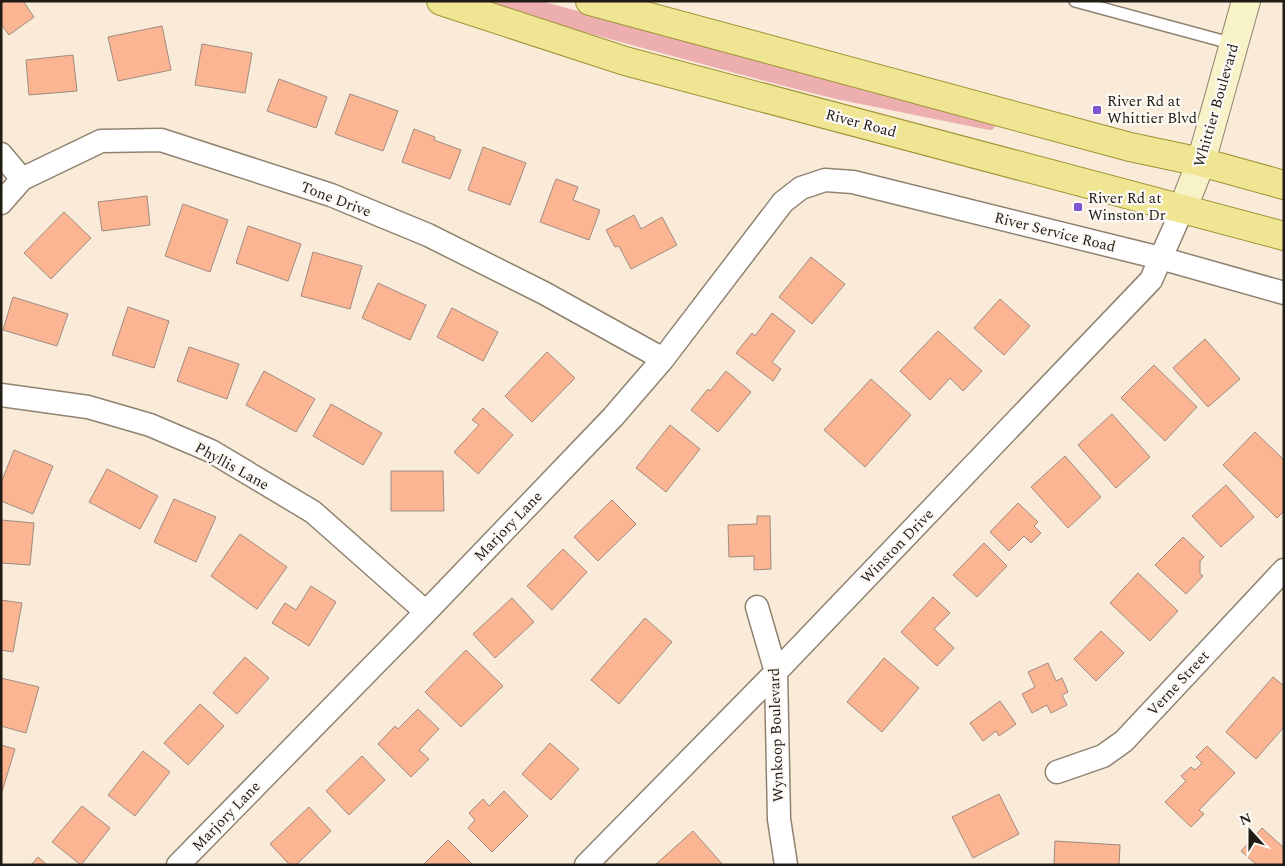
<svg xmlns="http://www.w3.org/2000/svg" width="1285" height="866" font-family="Spectral,serif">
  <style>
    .green { fill: #ecaeaf }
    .building { fill: #fcb592; stroke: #a08a81 }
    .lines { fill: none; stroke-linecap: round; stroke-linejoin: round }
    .lane-casing { stroke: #908271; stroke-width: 14 }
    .street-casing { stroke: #908271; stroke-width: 25 }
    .secondary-casing { stroke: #908271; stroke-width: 30 }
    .primary-casing { stroke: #9f9336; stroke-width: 30 }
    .lane { stroke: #fff; stroke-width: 11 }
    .street { stroke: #fff; stroke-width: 22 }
    .secondary { stroke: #f7f2c8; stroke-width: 28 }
    .primary { stroke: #efe592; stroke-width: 28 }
    .poi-dot { fill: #7d56d0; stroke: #fdfaf6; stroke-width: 2 }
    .labels { text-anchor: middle; stroke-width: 4.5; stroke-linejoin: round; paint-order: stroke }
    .poi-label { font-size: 15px; fill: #201b14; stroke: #fdfaf6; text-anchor: start }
    .street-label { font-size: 15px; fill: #201b14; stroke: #fdfaf6 }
  </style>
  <rect width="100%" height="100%" fill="#f9ebd8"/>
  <path class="green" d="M 480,1 L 541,1 L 993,124 L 995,127 L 992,130 L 989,130 L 836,99 L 780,85 L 554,24 Z"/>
  <path class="building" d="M 1,1 L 23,1 L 34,17 L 9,35 L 1,24 Z
    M 162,26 L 171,70 L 118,81 L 108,37 Z
    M 202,44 L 252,53 L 245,93 L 195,85 Z
    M 73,55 L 77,91 L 29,95 L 26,60 Z
    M 279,79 L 327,97 L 316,128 L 267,111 Z
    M 350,94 L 398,111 L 383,151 L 335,134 Z
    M 414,129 L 435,137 L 434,140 L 461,150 L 450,179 L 402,162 Z
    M 483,147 L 526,163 L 510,205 L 468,190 Z
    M 556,179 L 578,187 L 573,200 L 600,210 L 589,240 L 540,222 Z
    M 147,196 L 150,225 L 102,231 L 98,202 Z
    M 183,204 L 228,220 L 210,272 L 165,256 Z
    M 64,212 L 91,238 L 51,279 L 24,253 Z
    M 634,215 L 641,229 L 662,217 L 677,245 L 631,269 L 619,246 L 615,247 L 606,230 Z
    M 248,226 L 301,244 L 288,281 L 236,263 Z
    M 313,252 L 362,266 L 350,309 L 301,296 Z
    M 811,257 L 845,284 L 812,324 L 779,297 Z
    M 378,283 L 426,305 L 410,340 L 362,318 Z
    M 13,297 L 68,314 L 57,346 L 3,330 Z
    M 1000,299 L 1030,326 L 1004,355 L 974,328 Z
    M 128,307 L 169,321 L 154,368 L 112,355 Z
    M 452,308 L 498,332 L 483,361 L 437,337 Z
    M 772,313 L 795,331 L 772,362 L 781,369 L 773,381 L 736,353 L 752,333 L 755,336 Z
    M 938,331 L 982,371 L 963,391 L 950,378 L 930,400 L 900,371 Z
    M 1205,339 L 1240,379 L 1208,407 L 1173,368 Z
    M 189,347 L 239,364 L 227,399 L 177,381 Z
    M 547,352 L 575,378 L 532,422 L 505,396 Z
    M 1154,365 L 1197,407 L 1165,441 L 1121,398 Z
    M 264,371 L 315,399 L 296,432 L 246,405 Z
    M 726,371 L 751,392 L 718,432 L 691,410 L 708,389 L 710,391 Z
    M 871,379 L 911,415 L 865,467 L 824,430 Z
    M 331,404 L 382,433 L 363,465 L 313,436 Z
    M 483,408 L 513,435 L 478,474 L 454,452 L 479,425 L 472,420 Z
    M 1112,414 L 1150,457 L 1116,488 L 1078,445 Z
    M 670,425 L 700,449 L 666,492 L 636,468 Z
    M 1255,432 L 1284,460 L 1284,511 L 1277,518 L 1223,465 Z
    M 14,450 L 53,466 L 33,514 L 1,501 L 1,483 Z
    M 1065,456 L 1101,497 L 1068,528 L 1031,487 Z
    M 107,469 L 158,496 L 140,529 L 89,502 Z
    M 391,471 L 443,471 L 444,511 L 391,511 Z
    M 1226,485 L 1254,517 L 1221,547 L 1192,516 Z
    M 174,499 L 216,517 L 196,562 L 154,542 Z
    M 612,500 L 636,524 L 598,561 L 574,537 Z
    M 1018,503 L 1038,522 L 1034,526 L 1041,533 L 1031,543 L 1024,536 L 1009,551 L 990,532 Z
    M 757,516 L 770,516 L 771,569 L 754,570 L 754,556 L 729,557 L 728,525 L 757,524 Z
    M 1,520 L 34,523 L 30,565 L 1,563 Z
    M 240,534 L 287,567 L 257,609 L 211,576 Z
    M 1183,537 L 1204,557 L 1200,561 L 1200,574 L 1203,576 L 1186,594 L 1155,565 Z
    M 984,543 L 1007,566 L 977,597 L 953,575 Z
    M 563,549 L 587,572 L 552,610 L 527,586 Z
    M 1138,573 L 1178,611 L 1150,641 L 1110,603 Z
    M 311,586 L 336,602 L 309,646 L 272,623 L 285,603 L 296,610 Z
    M 933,597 L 950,613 L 934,629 L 954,648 L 937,666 L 901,632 Z
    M 512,598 L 534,622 L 495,658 L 473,634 Z
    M 1,600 L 22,603 L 13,652 L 1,650 Z
    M 645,618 L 672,642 L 619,704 L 591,680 Z
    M 1101,631 L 1124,653 L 1096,681 L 1074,659 Z
    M 466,650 L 503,686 L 461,727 L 425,692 Z
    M 245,657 L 269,678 L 237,714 L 213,693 Z
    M 884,658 L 919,688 L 882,732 L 847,702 Z
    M 1048,663 L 1056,681 L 1062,678 L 1068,692 L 1062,695 L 1067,705 L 1051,713 L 1047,705 L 1032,713 L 1022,694 L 1035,687 L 1028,672 Z
    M 1273,677 L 1284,686 L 1284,727 L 1256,759 L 1226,732 Z
    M 1,678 L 39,687 L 26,733 L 1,726 Z
    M 1000,701 L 1016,724 L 999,736 L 996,731 L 983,741 L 970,723 Z
    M 200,704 L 224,726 L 188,765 L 164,743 Z
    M 418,709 L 439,729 L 419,750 L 429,759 L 411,777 L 378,744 L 395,726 L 398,729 Z
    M 550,743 L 579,769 L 551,800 L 522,774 Z
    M 1,745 L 15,749 L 1,795 Z
    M 1207,746 L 1235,773 L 1199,810 L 1204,814 L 1191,827 L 1165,802 L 1186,781 L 1181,776 L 1191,767 L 1195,770 L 1202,763 L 1196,757 Z
    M 143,751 L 170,772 L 135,816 L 108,795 Z
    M 362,756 L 385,780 L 349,815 L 326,791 Z
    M 504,791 L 528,816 L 492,852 L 468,828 L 475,820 L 469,813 L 483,799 L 489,806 Z
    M 999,794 L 1019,834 L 973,858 L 952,817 Z
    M 82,806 L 110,828 L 81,865 L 52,842 Z
    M 309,807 L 331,831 L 296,865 L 290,865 L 270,844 Z
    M 1262,828 L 1284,848 L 1284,865 L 1257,865 L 1241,851 Z
    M 693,831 L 723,865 L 655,865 Z
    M 448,840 L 473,865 L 423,865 Z
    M 1055,841 L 1120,845 L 1119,865 L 1054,865 Z
    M 38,857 L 47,865 L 31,865 Z"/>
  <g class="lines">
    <g class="lane-casing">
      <path id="lane" d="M 1075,1 L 1234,44"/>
    </g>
    <g class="street-casing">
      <path id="street" d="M 1,154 L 22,179
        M 1,203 L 22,179 L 101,141 L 161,140 L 331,195 L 428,235 L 544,293 L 663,359
        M 1,395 L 88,407 L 150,425 L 211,451 L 313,512 L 426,612
        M 757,607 L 776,672 L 779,819 L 786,865
        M 1057,772 L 1103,756 L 1124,741 L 1284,570
        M 178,865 L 426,612 L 613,417 L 663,359 L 783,202 L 801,188 L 825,180 L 853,182 L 1160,258 L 1284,293
        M 586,865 L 776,672 L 1151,280 L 1183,208"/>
    </g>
    <g class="secondary-casing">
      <path id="secondary" d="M 1183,208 L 1201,162 L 1246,1"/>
    </g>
    <g class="primary-casing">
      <path id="primary" d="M 441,1 L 625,61 L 1284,236
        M 590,1 L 1130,147 L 1201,162 L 1284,185"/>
    </g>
    <use href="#lane" class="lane"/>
    <use href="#street" class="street"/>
    <use href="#secondary" class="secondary"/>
    <use href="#primary" class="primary"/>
  </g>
  <g class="poi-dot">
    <rect x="1092" y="105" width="10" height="10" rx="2.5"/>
    <rect x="1073" y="202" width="10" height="10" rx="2.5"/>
  </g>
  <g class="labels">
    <g class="poi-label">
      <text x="1107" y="106">River Rd at<tspan x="1107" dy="17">Whittier Blvd</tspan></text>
      <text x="1088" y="203">River Rd at<tspan x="1088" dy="17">Winston Dr</tspan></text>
    </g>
    <g class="street-label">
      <text transform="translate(1216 105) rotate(-74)" y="5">Whittier Boulevard</text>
      <text transform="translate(861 123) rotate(15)" y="5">River Road</text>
      <text transform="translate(336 199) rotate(21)" y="5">Tone Drive</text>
      <text transform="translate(1055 232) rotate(14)" y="5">River Service Road</text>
      <text transform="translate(232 466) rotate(29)" y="5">Phyllis Lane</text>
      <text transform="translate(508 526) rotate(-46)" y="5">Marjory Lane</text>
      <text transform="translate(897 546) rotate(-46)" y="5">Winston Drive</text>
      <text transform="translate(1178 683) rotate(-47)" y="5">Verne Street</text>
      <text transform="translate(776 735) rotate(-92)" y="5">Wynkoop Boulevard</text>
      <text transform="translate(226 816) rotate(-46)" y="5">Marjory Lane</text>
    </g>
  </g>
  <rect width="1285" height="866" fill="none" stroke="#201b14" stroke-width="5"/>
  <g transform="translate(1250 831) rotate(339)" stroke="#fdfaf6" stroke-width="4" paint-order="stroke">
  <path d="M0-4L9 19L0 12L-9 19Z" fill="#201b14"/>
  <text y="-8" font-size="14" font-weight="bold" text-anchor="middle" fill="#201b14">N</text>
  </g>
</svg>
